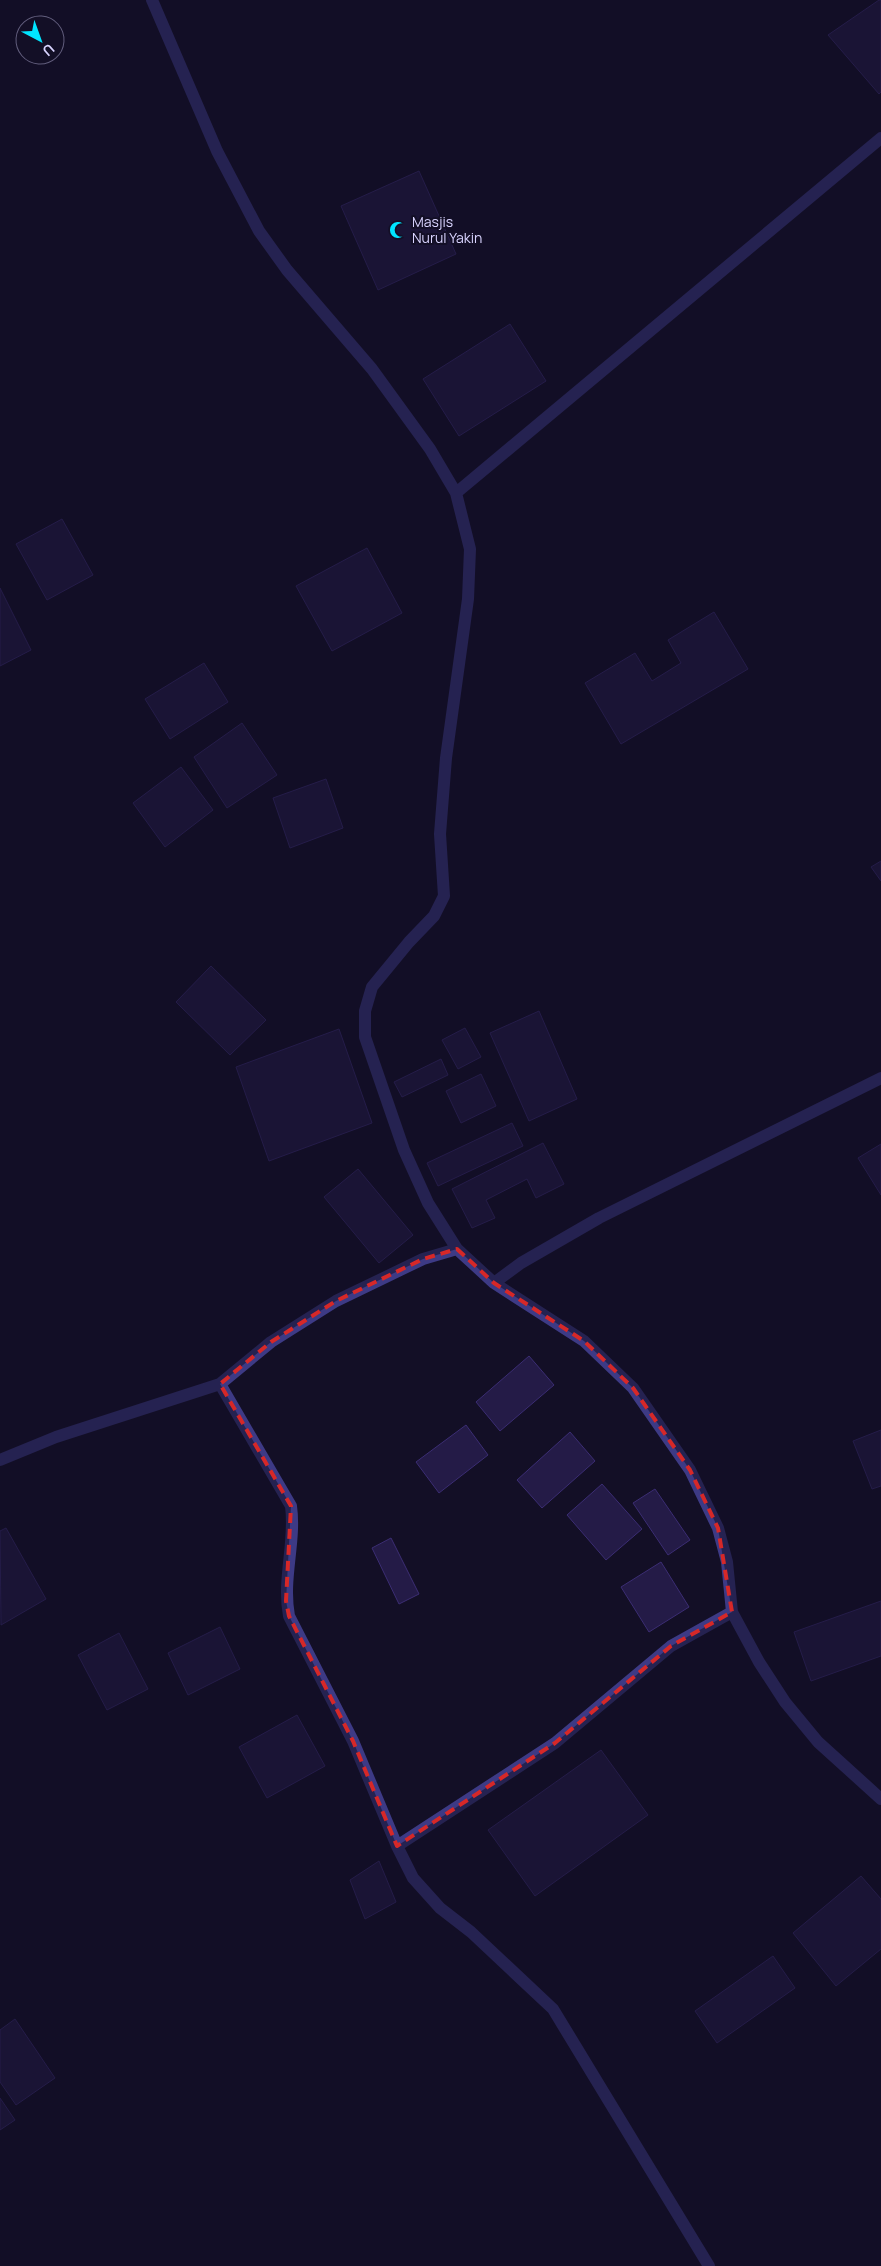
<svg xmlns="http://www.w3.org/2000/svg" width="881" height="2266" font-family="Manrope,sans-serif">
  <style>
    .building { fill: #241b47; stroke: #3b2d73 }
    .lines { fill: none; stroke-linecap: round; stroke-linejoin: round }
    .minor { stroke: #3d3a85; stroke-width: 12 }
    .marked { fill: none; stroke: #d62828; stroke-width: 4; stroke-dasharray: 10 6; stroke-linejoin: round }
    .labels { text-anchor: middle; stroke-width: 4; stroke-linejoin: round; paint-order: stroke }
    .poi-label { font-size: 14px; fill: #d9d4ff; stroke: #130f26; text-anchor: start }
  </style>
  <rect width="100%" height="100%" fill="#130f26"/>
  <path class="building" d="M 879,0 L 881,0 L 881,92 L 879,94 L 828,35 Z
    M 419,171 L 456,254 L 378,290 L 341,206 Z
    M 510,324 L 546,381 L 459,436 L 423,379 Z
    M 62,519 L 93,575 L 47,600 L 16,544 Z
    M 367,548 L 402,613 L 332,651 L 296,586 Z
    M 0,588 L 31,650 L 0,666 Z
    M 714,612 L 748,669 L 621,744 L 585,683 L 635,653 L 652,681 L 681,663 L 668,640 Z
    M 204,663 L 228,702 L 170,739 L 145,699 Z
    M 242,723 L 277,775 L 227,808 L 194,757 Z
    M 181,767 L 213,810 L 165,847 L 133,803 Z
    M 326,779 L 343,828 L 290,848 L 273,798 Z
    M 881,861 L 881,881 L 871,867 Z
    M 211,966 L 266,1020 L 230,1055 L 176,1002 Z
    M 539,1011 L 577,1099 L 529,1121 L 490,1033 Z
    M 465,1028 L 481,1057 L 458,1069 L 442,1040 Z
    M 339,1029 L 372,1123 L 269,1161 L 236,1067 Z
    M 441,1059 L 448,1075 L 402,1097 L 394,1082 Z
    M 481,1074 L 496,1106 L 461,1123 L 446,1091 Z
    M 512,1123 L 523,1146 L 438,1186 L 427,1163 Z
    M 543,1143 L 564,1184 L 536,1198 L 527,1179 L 486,1200 L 495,1218 L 472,1228 L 452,1189 Z
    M 881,1144 L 881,1195 L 858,1158 Z
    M 358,1169 L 413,1235 L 379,1263 L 324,1197 Z
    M 529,1356 L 554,1385 L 500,1431 L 476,1402 Z
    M 466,1425 L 488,1455 L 439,1493 L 416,1462 Z
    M 881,1430 L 881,1486 L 872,1489 L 853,1441 Z
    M 570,1432 L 595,1461 L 542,1508 L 517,1480 Z
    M 602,1484 L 642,1529 L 606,1560 L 567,1515 Z
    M 655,1489 L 690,1540 L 668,1555 L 633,1503 Z
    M 6,1528 L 46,1599 L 1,1625 L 0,1531 Z
    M 391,1538 L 419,1594 L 399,1604 L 372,1548 Z
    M 661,1562 L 689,1607 L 649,1632 L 621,1587 Z
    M 881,1601 L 881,1656 L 811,1681 L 794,1632 Z
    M 220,1627 L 240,1669 L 188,1695 L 168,1653 Z
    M 119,1633 L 148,1689 L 107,1710 L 78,1655 Z
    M 297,1715 L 325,1766 L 267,1798 L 239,1747 Z
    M 601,1750 L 648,1815 L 535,1896 L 488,1830 Z
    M 379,1861 L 396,1902 L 365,1919 L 350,1880 Z
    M 861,1876 L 881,1899 L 881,1949 L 836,1986 L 793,1933 Z
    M 773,1956 L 795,1988 L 717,2043 L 695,2011 Z
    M 15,2019 L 55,2078 L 16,2105 L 0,2082 L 0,2030 Z
    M 0,2098 L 15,2120 L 0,2130 Z"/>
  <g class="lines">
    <path class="minor" d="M 152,0 L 217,151 L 259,231 L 287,270 L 372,369 L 430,449 L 456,493 L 470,549 L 468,599 L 446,758 L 440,834 L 444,896 L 434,916 L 409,942 L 372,987 L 365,1011 L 365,1037 L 404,1150 L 428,1203 L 457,1249 L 494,1283 L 584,1341 L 633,1388 L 690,1470 L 718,1528 L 727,1562 L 732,1612 L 759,1662 L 785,1702 L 818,1742 L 881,1799
      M 456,493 L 881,138
      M 494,1283 L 521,1263 L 599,1218 L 881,1078
      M 220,1384 L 291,1506 C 296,1542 282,1579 289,1616 L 353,1741 L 397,1846 L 413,1878 L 440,1908 L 471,1932 L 553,2009 L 709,2266
      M 0,1460 L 56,1437 L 220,1384 L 271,1342 L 336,1301 L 423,1259 L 457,1249
      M 397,1846 L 555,1743 L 671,1646 L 732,1612"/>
  </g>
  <path d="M0 0H881V2266H0ZM 457,1249 L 494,1283 L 584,1341 L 633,1388 L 690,1470 L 718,1528 L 732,1612 L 671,1646 L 555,1743 L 397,1846 L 353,1741 L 289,1616 L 286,1601 L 291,1506 L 220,1384 L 271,1342 L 336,1301 L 423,1259 Z" fill="#130f26" fill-opacity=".55" fill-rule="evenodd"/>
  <path class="marked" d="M 457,1249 L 494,1283 L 584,1341 L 633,1388 L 690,1470 L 718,1528 L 732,1612 L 671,1646 L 555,1743 L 397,1846 L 353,1741 L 289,1616 L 286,1601 L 291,1506 L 220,1384 L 271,1342 L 336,1301 L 423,1259 Z"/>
  <defs>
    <g id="mosque-bare" transform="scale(1.35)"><path d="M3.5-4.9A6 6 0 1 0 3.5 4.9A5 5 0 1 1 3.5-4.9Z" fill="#00e5ff" stroke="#130f26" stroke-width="2.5" paint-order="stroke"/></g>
  </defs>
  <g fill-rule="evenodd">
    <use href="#mosque-bare" x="398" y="230"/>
  </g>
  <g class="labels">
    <g class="poi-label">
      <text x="412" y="227">Masjis<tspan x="412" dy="16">Nurul Yakin</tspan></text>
    </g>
  </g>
  <g transform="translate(40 40) rotate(139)"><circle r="24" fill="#130f26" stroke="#625e7d"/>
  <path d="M0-4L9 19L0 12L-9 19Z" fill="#00e5ff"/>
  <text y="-8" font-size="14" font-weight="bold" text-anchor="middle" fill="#d9d4ff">U</text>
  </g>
</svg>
